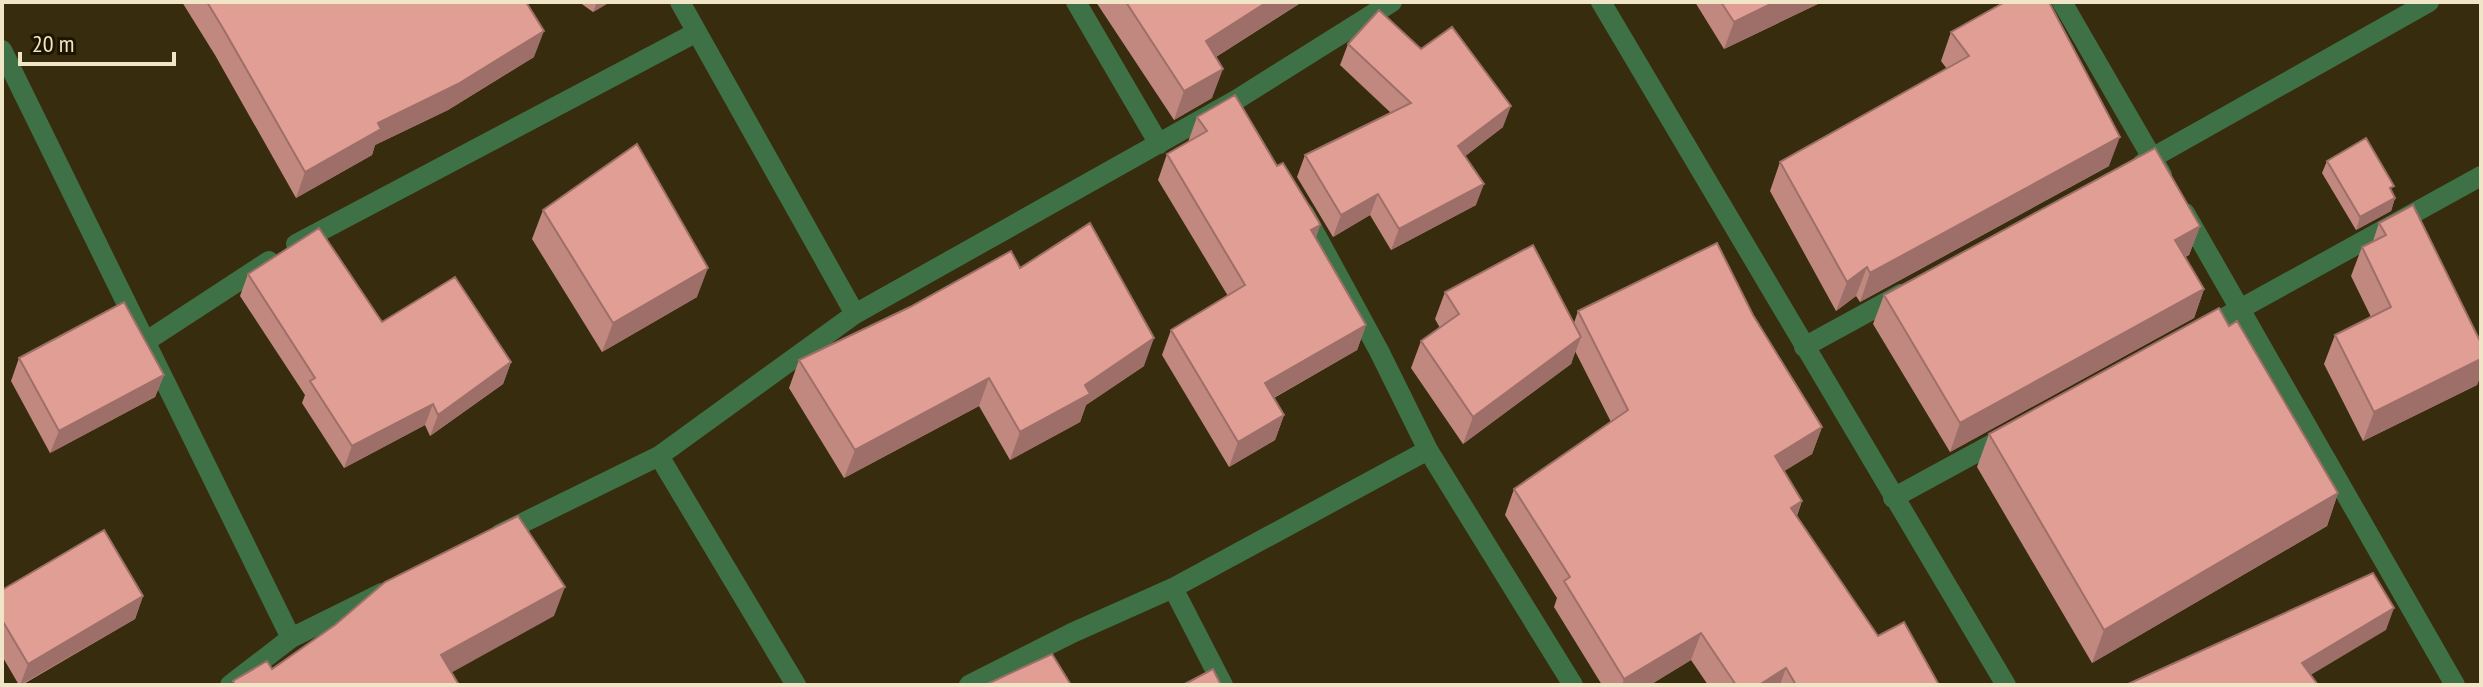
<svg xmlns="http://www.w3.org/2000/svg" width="2483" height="687" font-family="'PT Sans Narrow',sans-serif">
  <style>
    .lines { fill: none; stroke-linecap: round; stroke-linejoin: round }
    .minor { stroke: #3e7146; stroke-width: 20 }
    .wall { fill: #c18880 }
    .shaded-wall { fill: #9d6f68 }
    .building { fill: #e09e95; stroke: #9d6f68; stroke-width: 2 }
  </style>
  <rect width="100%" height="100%" fill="#382c0e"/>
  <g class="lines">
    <path class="minor" d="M 680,2 L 855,314
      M 1076,2 L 1159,144
      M 1601,2 L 2006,685
      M 2062,2 L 2162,175
      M 2,50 L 291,638
      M 2143,163 L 2429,2
      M 1304,213 L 1379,351 L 1428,450 L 1573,685
      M 2185,213 L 2455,685
      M 296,244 L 697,32
      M 2202,330 L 2481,176
      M 145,342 L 269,261
      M 1804,347 L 1901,294
      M 659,456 L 796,685
      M 1893,498 L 2005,437
      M 500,534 L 659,456 L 855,314 L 1236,100 L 1392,2
      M 1173,588 L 1223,685
      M 230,685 L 291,638 L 382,593
      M 969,685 L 1072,633 L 1173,588 L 1428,450"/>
  </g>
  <path class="wall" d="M 182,2 L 526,2 L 534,57 L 448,110 L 375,145 L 372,155 L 296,198 L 215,55 Z
    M 579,2 L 610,2 L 593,12 Z
    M 1096,2 L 1302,2 L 1216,57 L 1212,98 L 1174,120 Z
    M 1695,2 L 1822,2 L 1724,49 Z
    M 1951,32 L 2109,166 L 1860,302 L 1856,296 L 1836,311 L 1770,191 L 1780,162 L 1947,69 L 1941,61 Z
    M 1348,44 L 1503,127 L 1465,156 L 1476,205 L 1391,250 L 1370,215 L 1333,237 L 1297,177 L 1305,155 L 1391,113 L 1340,65 Z
    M 1197,117 L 1277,166 L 1320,225 L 1316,237 L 1366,325 L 1357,350 L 1274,398 L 1284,415 L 1275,440 L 1229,467 L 1162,355 L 1171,330 L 1228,296 L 1158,180 L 1167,154 L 1188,142 Z
    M 2327,161 L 2392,191 L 2395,198 L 2391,211 L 2356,230 L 2322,173 Z
    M 543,210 L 697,297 L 602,352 L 532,239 Z
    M 2379,223 L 2481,343 L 2481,375 L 2477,385 L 2363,441 L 2324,364 L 2335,335 L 2371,317 L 2351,276 L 2362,247 L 2373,241 Z
    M 2200,226 L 2189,255 L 2185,257 L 2204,289 L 2194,318 L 1950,452 L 1873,324 L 1884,295 Z
    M 1020,268 L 1144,366 L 1086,405 L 1080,422 L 1010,460 L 979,406 L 844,478 L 789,388 L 799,360 Z
    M 248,274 L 382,322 L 511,362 L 503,384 L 430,436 L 425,425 L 344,468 L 302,403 L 305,395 L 240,296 Z
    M 1445,292 L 1574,323 L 1578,311 L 1753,315 L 1822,427 L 1812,454 L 1784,471 L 1802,501 L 1797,516 L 1878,636 L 1939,685 L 1708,685 L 1691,660 L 1650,685 L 1602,685 L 1554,607 L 1557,598 L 1505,515 L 1514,489 L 1611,422 L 1575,351 L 1571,364 L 1463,444 L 1411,368 L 1421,341 L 1440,328 L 1435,319 Z
    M 2229,326 L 2338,493 L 2327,526 L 2092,663 L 1977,467 L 1989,434 Z
    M 19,358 L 164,375 L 155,397 L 50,453 L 11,381 Z
    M 2,590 L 143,596 L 135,619 L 22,685 L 19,685 L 2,656 Z"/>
  <path class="shaded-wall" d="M 597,2 L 610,2 L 593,12 Z
    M 1267,2 L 1302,2 L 1195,70 L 1206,41 Z
    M 1775,2 L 1822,2 L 1724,49 L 1734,22 Z
    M 544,31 L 534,57 L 448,110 L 375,145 L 372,155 L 296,198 L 305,172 L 378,123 Z
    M 1223,69 L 1212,98 L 1174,120 L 1184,91 Z
    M 1511,106 L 1503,127 L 1450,168 L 1458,146 Z
    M 2120,137 L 2109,166 L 1860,302 L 1870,273 Z
    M 1484,184 L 1476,205 L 1391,250 L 1399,229 Z
    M 1378,194 L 1370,215 L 1333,237 L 1341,215 Z
    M 2395,198 L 2391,211 L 2356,230 L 2360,217 Z
    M 1320,225 L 1311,250 L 1311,230 Z
    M 2200,226 L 2189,255 L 2165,269 L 2175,240 Z
    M 1867,267 L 1856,296 L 1836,311 L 1847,282 Z
    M 708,268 L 697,297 L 602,352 L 613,323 Z
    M 2204,289 L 2194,318 L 1950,452 L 1960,423 Z
    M 1366,325 L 1357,350 L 1255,408 L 1265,383 Z
    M 1581,337 L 1571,364 L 1463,444 L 1473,417 Z
    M 1154,338 L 1144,366 L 1086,405 L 1080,422 L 1010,460 L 1020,432 L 1085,385 Z
    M 2481,359 L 2481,375 L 2477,385 L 2363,441 L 2374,412 Z
    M 511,362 L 503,384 L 430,436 L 438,415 Z
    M 164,375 L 155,397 L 50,453 L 59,431 Z
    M 989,378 L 979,406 L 844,478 L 855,450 Z
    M 433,404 L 425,425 L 344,468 L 352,446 Z
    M 1284,415 L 1275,440 L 1229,467 L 1238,442 Z
    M 1822,427 L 1812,454 L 1765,483 L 1775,456 Z
    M 2338,493 L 2327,526 L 2092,663 L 2104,630 Z
    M 1802,501 L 1792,528 L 1791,508 Z
    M 565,587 L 554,616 L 431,684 L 441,655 Z
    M 143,596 L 135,619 L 20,685 L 28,664 Z
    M 2394,608 L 2386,630 L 2294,685 L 2302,663 Z
    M 1701,633 L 1691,660 L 1650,685 L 1622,685 L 1624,679 Z
    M 1786,668 L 1780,685 L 1759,685 Z"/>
  <path class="building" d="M 207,2 L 526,2 L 544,31 L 458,84 L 378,123 L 381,129 L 305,172 L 224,30 Z
    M 1126,2 L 1267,2 L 1206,41 L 1223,69 L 1184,91 Z
    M 1721,2 L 1775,2 L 1734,22 Z
    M 2005,2 L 2049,2 L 2120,137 L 1870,273 L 1867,267 L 1847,282 L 1780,162 L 1969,56 L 1951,32 Z
    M 1379,10 L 1421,49 L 1452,27 L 1511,106 L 1458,146 L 1484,184 L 1399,229 L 1378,194 L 1341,215 L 1305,155 L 1411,103 L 1348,44 Z
    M 1235,95 L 1277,166 L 1283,163 L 1319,222 L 1320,225 L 1311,230 L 1366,325 L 1265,383 L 1284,415 L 1238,442 L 1171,330 L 1245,285 L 1167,154 L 1207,131 L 1197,117 Z
    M 2366,138 L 2394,186 L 2390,188 L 2395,198 L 2360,217 L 2327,161 Z
    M 637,144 L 708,268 L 613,323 L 543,210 Z
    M 2155,148 L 2200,226 L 2175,240 L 2204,289 L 1960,423 L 1884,295 Z
    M 2413,205 L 2481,343 L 2481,359 L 2374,412 L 2335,335 L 2391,307 L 2362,247 L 2386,235 L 2379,223 Z
    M 1090,223 L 1154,338 L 1085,385 L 1090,394 L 1020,432 L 989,378 L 855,450 L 799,360 L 910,307 L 1011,251 L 1020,268 Z
    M 319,228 L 382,322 L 455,277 L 511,362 L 438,415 L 433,404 L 352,446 L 310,381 L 315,378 L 248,274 Z
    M 1717,243 L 1753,315 L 1822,427 L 1775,456 L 1802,501 L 1791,508 L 1878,636 L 1904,622 L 1939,685 L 1796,685 L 1786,668 L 1759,685 L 1736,685 L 1701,633 L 1624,679 L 1564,581 L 1570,577 L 1514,489 L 1628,410 L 1578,311 Z
    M 1533,245 L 1581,337 L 1473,417 L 1421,341 L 1459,314 L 1445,292 Z
    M 124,302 L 164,375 L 59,431 L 19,358 Z
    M 2219,308 L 2229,326 L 2237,321 L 2338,493 L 2104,630 L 1989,434 Z
    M 518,516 L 565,587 L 441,655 L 459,685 L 235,685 L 233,681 L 267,661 L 272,669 L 335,625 L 385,582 Z
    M 104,530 L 143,596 L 28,664 L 2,620 L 2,590 Z
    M 2373,573 L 2394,608 L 2302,663 L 2318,685 L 2126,685 Z
    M 1052,654 L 1071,685 L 985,685 Z
    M 1213,669 L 1221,685 L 1183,685 Z"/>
  <rect width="2483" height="687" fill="none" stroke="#f1e5c8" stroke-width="8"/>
  <path d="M20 52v12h154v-12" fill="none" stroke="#f1e5c8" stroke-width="4"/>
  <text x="32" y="52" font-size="24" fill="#f1e5c8" stroke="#1e1500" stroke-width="6" paint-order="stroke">20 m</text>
</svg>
